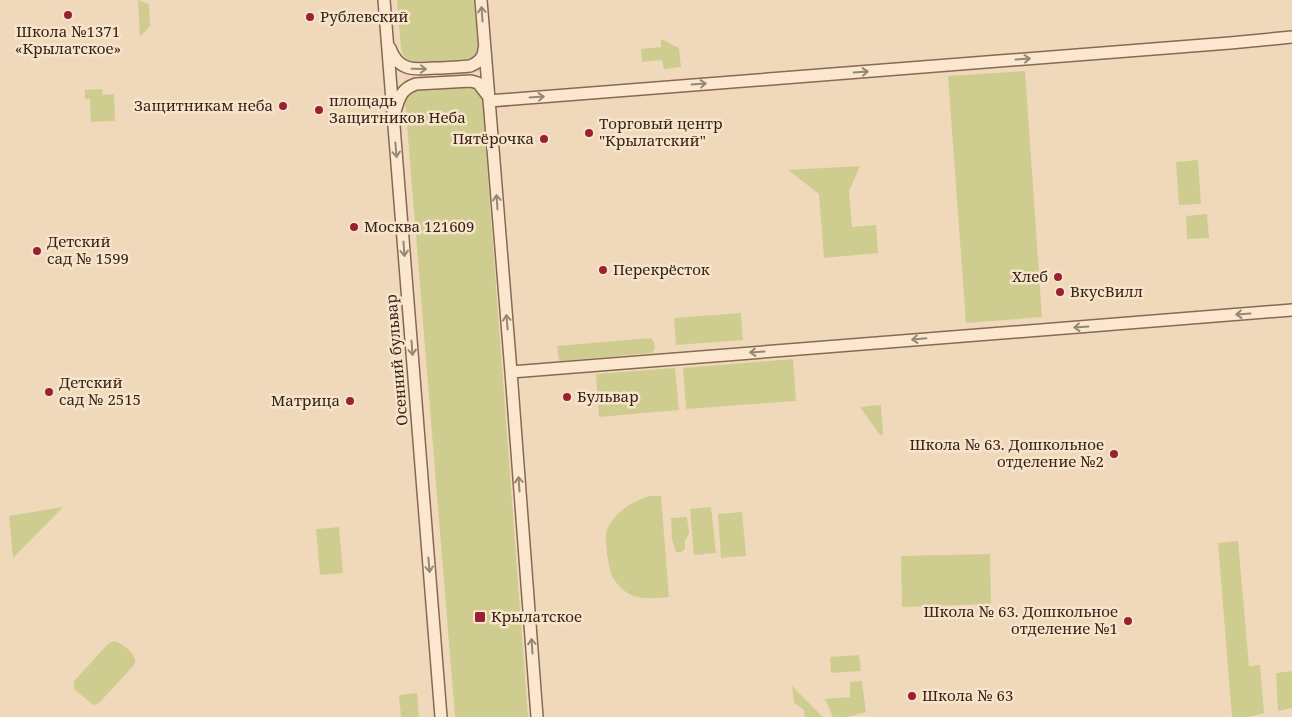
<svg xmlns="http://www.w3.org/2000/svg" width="1292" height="717" font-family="'Noto Serif',serif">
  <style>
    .green { fill: #cecd8f }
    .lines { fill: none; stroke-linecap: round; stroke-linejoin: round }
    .minor-casing { stroke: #876854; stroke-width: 14 }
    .minor { stroke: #fbe7ce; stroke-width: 11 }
    .oneway { stroke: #988674 }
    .poi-dot { fill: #992132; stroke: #f7e4ca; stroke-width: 2 }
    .labels { text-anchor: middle; stroke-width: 5; stroke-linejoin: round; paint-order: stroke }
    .poi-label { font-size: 15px; fill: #36241a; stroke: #f7e4ca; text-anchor: start }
    .street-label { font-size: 15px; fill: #36241a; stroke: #f7e4ca }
  </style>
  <rect width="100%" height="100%" fill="#f0d9bb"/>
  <path class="green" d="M 138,0 L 149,4 L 150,26 L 140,37 Z
    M 397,0 L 474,0 L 478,49 L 473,57 L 467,59 L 415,63 C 407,61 403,57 401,49 Z
    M 661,39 L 679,48 L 681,67 L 664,69 L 662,60 L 642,62 L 641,49 L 661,47 Z
    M 1025,71 L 1042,317 L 966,323 L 948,76 Z
    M 474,86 L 482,97 L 528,717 L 455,717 L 405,100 L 405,97 L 412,90 Z
    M 102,89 L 103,95 L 114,94 L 115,121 L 91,122 L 90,99 L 85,99 L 85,90 Z
    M 1198,160 L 1201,204 L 1179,205 L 1176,162 Z
    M 860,166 L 849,191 L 852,227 L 876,225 L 878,253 L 824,258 L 819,194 L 788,170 Z
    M 1207,214 L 1209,238 L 1187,239 L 1186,216 Z
    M 741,313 L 743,340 L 676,345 L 674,318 Z
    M 651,338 L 654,342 L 655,349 L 652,353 L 559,361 L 557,346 Z
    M 793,359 L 796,401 L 686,409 L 683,368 Z
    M 675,368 L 679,410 L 599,417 L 596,374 Z
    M 881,405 L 883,435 L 880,435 L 860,407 Z
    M 650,496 L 661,496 L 669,597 C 657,598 643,600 631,595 C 623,591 616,584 612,576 C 609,569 605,543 606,534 C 606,531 608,527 610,524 C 619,509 634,501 650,496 Z
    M 63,507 L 13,558 L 9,516 Z
    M 711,507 L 716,553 L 694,555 L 690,509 Z
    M 742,512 L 746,556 L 721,558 L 718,514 Z
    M 687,517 L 689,533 L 685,541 L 685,549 L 681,552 L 676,552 L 672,539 L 671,518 Z
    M 339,527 L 343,573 L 320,575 L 316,529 Z
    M 1238,541 L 1249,666 L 1260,665 L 1264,713 L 1249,717 L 1232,717 L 1218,543 Z
    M 990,554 L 991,604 L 902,607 L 901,556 Z
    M 114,641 C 120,642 132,651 134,657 C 136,660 135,662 134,665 L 100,702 L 95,705 L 92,704 L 74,689 L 74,681 L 108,644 Z
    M 859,655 L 861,671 L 831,673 L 830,657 Z
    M 1292,671 L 1292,708 L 1278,711 L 1276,673 Z
    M 862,681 L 866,712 L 847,717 L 833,717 L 825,699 L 850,697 L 850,682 Z
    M 792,686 L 823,717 L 805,717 L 804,710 L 794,703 Z
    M 417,693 L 419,717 L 401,717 L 399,695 Z"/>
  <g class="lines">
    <g class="minor-casing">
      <path id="minor" d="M 384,0 L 441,717
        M 481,0 L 511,372 L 537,717
        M 390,48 C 398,71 414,70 435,68 C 447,68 458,67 470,66 C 478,63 484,58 484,49
        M 489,101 L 1230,43 L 1292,37
        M 395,112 C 399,98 401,89 416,84 L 471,81 L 478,83 L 488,96
        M 511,372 L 1292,310"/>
    </g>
    <use href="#minor" class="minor"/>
  </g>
  <defs><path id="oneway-shaft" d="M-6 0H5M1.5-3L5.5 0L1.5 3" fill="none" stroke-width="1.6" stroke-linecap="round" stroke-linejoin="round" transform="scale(1.25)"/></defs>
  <g class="oneway">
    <use href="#oneway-shaft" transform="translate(482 14) rotate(-94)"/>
    <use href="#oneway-shaft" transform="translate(1023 59) rotate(-4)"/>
    <use href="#oneway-shaft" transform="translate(419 69) rotate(1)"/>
    <use href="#oneway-shaft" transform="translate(861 72) rotate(-4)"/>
    <use href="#oneway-shaft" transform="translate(699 84) rotate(-4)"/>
    <use href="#oneway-shaft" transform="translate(537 97) rotate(-4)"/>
    <use href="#oneway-shaft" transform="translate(396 150) rotate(85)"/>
    <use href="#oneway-shaft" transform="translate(497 202) rotate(-94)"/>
    <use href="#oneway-shaft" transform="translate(404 249) rotate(86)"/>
    <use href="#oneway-shaft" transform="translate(1243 314) rotate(176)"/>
    <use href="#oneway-shaft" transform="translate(507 322) rotate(-95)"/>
    <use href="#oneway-shaft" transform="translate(1081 327) rotate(176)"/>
    <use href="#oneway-shaft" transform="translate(919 339) rotate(175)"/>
    <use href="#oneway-shaft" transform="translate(412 348) rotate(86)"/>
    <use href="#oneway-shaft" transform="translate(757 352) rotate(176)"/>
    <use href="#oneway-shaft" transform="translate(519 484) rotate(-94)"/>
    <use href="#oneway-shaft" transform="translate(429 565) rotate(85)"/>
    <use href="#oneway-shaft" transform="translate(532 646) rotate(-94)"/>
  </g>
  <g class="poi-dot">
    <circle cx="68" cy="15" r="5"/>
    <circle cx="310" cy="17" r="5"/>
    <circle cx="283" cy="106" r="5"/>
    <circle cx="319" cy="110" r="5"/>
    <circle cx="589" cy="133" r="5"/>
    <circle cx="544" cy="139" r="5"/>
    <circle cx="354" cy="227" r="5"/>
    <circle cx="37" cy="251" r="5"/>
    <circle cx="603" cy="270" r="5"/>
    <circle cx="1058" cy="277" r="5"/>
    <circle cx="1060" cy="292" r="5"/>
    <circle cx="49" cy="392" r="5"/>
    <circle cx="567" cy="397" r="5"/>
    <circle cx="350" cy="401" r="5"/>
    <circle cx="1114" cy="454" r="5"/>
    <rect x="474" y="611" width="12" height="12" rx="2.5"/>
    <circle cx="1128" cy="621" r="5"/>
    <circle cx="912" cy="696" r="5"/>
  </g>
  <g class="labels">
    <g class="poi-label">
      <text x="320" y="22">Рублевский</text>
      <text x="68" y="37" text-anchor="middle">Школа №1371<tspan x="68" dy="17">«Крылатское»</tspan></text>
      <text x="329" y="106">площадь<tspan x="329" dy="17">Защитников Неба</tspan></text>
      <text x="273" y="111" text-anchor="end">Защитникам неба</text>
      <text x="599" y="129">Торговый центр<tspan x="599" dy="17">"Крылатский"</tspan></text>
      <text x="534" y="144" text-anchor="end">Пятёрочка</text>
      <text x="364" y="232">Москва 121609</text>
      <text x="47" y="247">Детский<tspan x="47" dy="17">сад № 1599</tspan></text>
      <text x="613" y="275">Перекрёсток</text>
      <text x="1048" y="282" text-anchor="end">Хлеб</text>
      <text x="1070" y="297">ВкусВилл</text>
      <text x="59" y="388">Детский<tspan x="59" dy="17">сад № 2515</tspan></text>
      <text x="577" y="402">Бульвар</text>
      <text x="340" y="406" text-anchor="end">Матрица</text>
      <text x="1104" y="450" text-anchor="end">Школа № 63. Дошкольное<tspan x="1104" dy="17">отделение №2</tspan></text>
      <text x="1118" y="617" text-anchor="end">Школа № 63. Дошкольное<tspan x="1118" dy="17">отделение №1</tspan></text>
      <text x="491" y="622">Крылатское</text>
      <text x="922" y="701">Школа № 63</text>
    </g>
    <g class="street-label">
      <text transform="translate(397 360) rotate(-95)" y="5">Осенний бульвар</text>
    </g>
  </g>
</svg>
